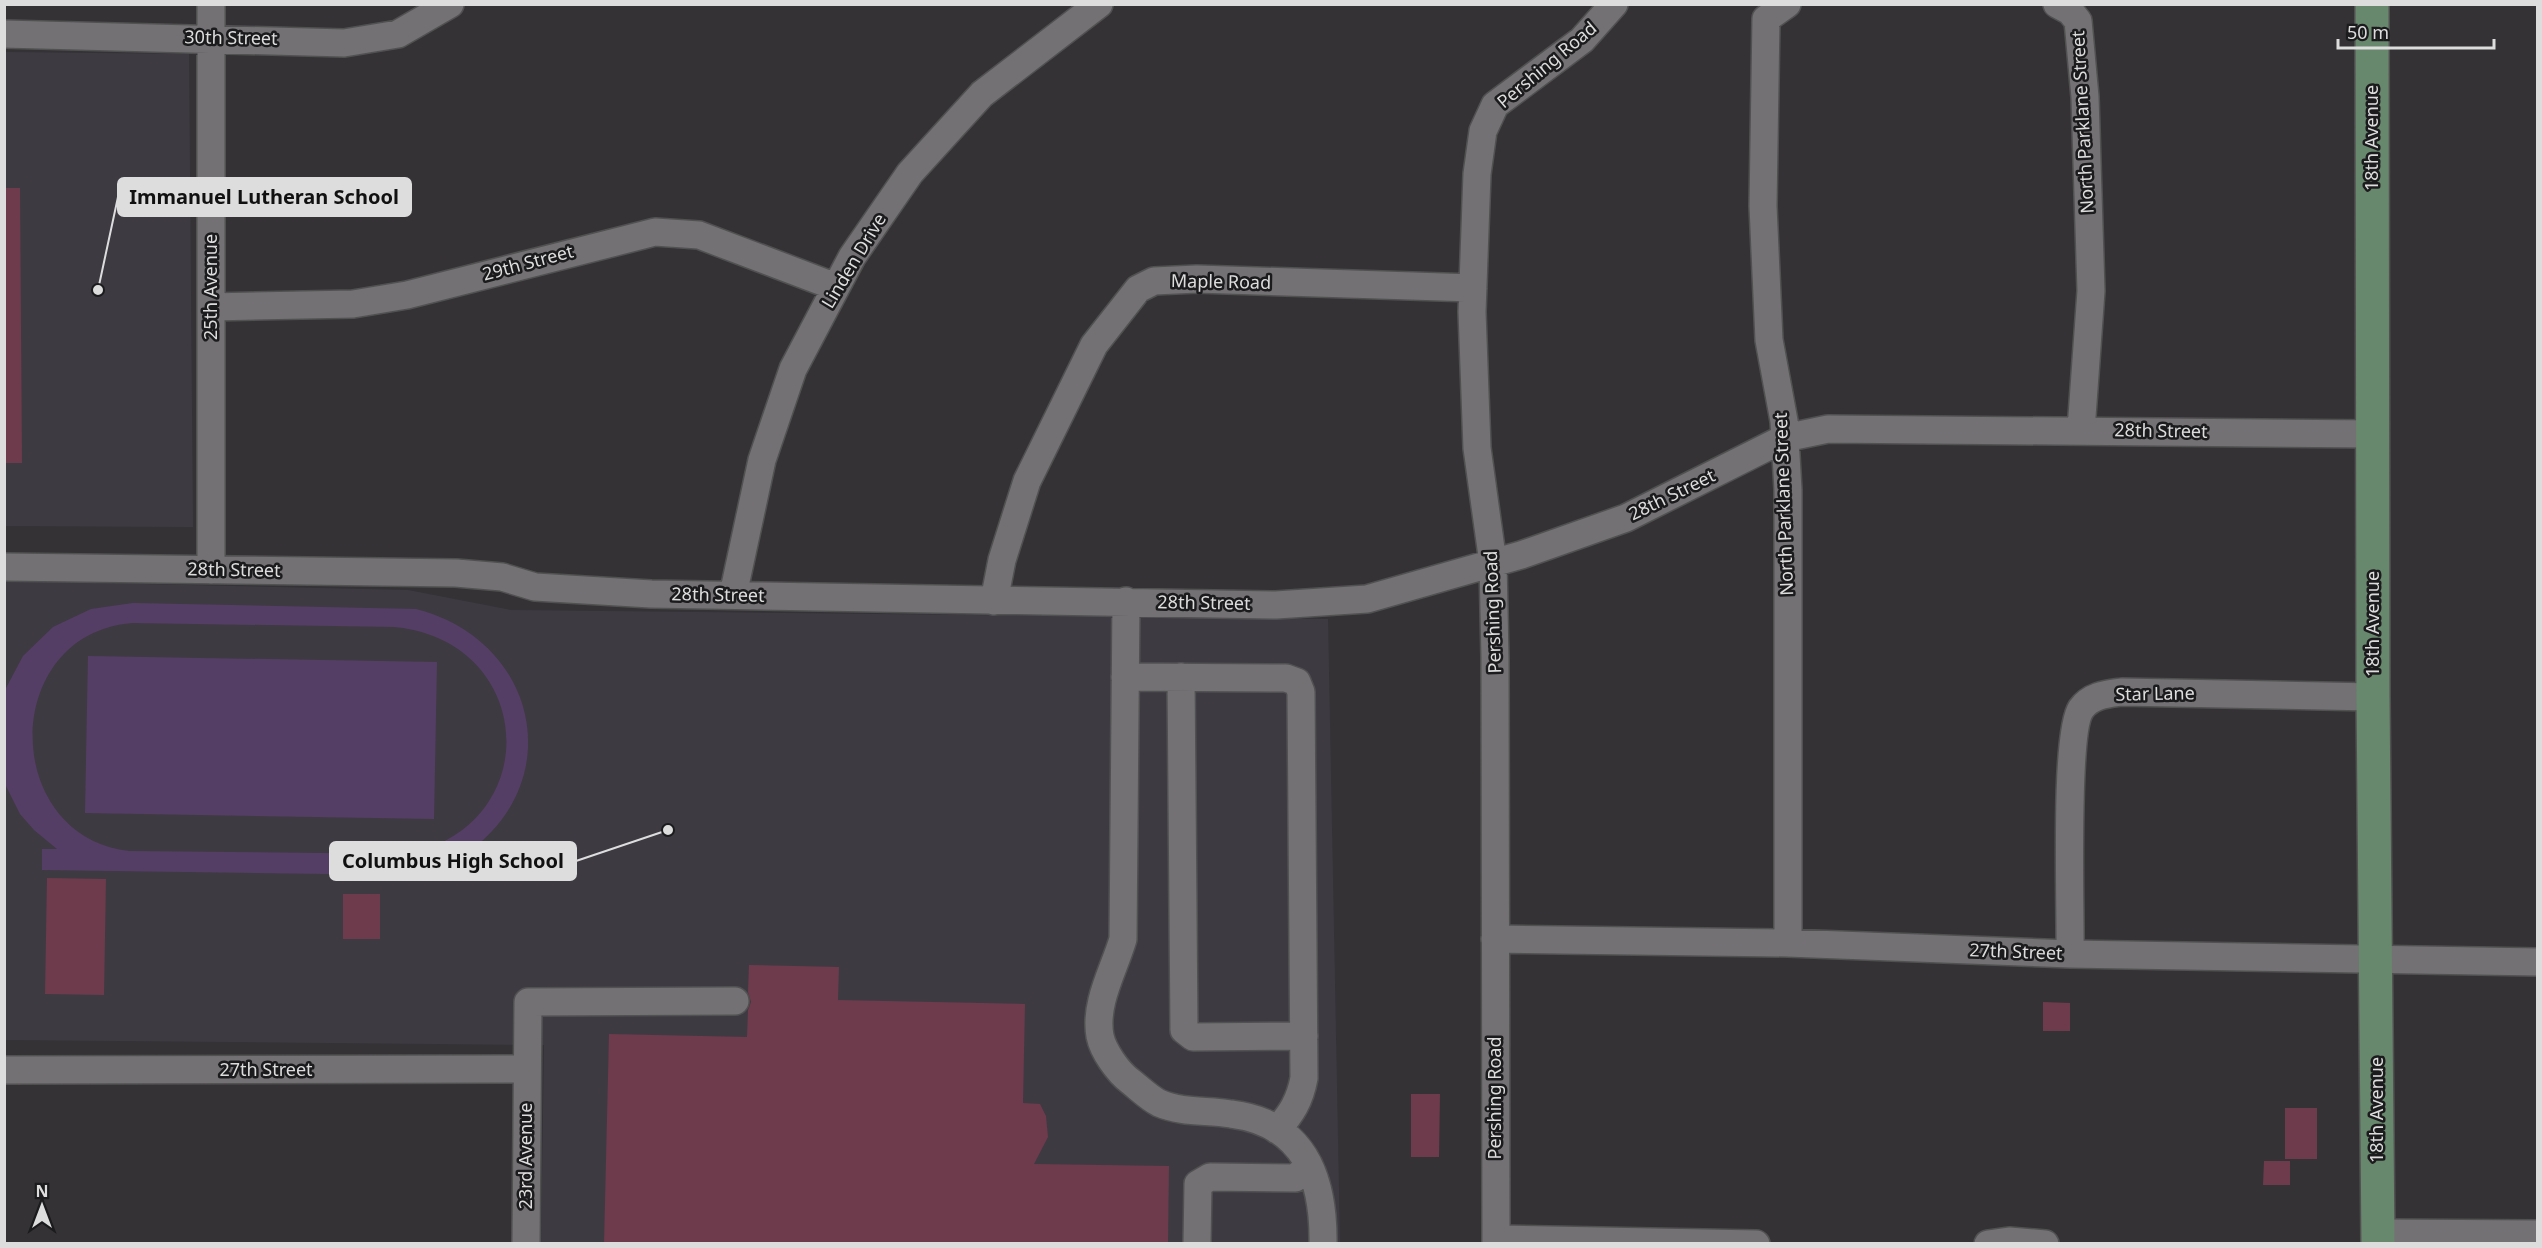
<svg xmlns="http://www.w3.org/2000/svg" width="2542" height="1248" font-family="'Noto Sans',sans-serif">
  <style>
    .built { fill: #3e3a42 }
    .pitch { fill: #553e65; fill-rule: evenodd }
    .building { fill: #6d3b4b }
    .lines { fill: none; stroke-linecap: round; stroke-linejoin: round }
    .minor-casing { stroke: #525152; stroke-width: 30 }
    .major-casing { stroke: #525152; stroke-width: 36 }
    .minor { stroke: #737174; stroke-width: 27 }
    .major { stroke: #68886d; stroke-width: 33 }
    .labels { text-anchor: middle; stroke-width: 5; stroke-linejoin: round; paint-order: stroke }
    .street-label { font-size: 18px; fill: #deddde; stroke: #1b1a1c }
    .leader { fill: none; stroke: #deddde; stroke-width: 2 }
    .callout-dot { fill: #deddde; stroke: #1b1a1c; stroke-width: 2 }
    .callout { fill: #deddde; stroke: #deddde; stroke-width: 2 }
    .callout-label { font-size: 20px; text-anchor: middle; font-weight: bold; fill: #111 }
  </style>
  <rect width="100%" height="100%" fill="#343235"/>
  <path class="built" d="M 5,52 L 189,54 L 193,527 L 5,526 Z
    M 5,581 L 408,590 L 511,610 L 1328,619 L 1340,1243 L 541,1243 L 544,1045 L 5,1040 Z"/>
  <path class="pitch" d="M 133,603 L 416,609 C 538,640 570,783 464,855 L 481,856 L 481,876 L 42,870 L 42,849 L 57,849 L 34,830 L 20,814 L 5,784 L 5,690 L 23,656 L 53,627 L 91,609 ZM 132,623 L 395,627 C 535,641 547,823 409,854 L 129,851 C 0,836 0,634 132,623 Z
    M 88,656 L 437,662 L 434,819 L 85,813 Z"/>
  <path class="building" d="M 4,188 L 20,188 L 22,463 L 4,463 Z
    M 47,878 L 106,879 L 104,995 L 45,994 Z
    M 343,894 L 380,894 L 380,939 L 343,939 Z
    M 749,965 L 839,967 L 838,1000 L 1025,1004 L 1023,1103 L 1040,1104 L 1046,1116 L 1048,1137 L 1034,1164 L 1169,1166 L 1168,1244 L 604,1244 L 609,1034 L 747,1037 L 748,1010 L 751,1002 L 748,992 Z
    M 2043,1002 L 2070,1003 L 2070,1031 L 2043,1031 Z
    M 1411,1094 L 1440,1094 L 1439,1157 L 1411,1157 Z
    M 2285,1108 L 2317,1108 L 2317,1159 L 2285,1159 Z
    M 2264,1161 L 2290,1161 L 2290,1185 L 2263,1185 Z"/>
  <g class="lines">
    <g class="minor-casing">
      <path id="minor" d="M 1787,4 L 1766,19 L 1763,206 L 1769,340 L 1784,421 L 1788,490 L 1788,943
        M 2057,4 L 2070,11 L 2078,21 L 2085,97 L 2091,291 L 2081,430
        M 4,34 L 344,43 L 398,34 L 450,4
        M 211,307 L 353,304 L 407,295 L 655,232 L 699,235 L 836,287
        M 4,567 L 456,573 L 502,577 L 535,587 L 651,594 L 1276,605 L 1367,599 L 1521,555 L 1626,518 L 1785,438 L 1828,429 L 2373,434
        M 211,570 L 211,4
        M 733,595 L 762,460 L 793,369 L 852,257 L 910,173 L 982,94 L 1099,4
        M 994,601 L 1002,560 L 1027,481 L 1094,345 L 1138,289 L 1154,281 L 1197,279 L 1473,288
        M 1126,601 L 1123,939 C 1114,970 1094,1003 1100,1036 C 1103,1051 1118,1072 1130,1081 C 1139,1088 1149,1098 1159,1103 C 1182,1113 1207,1110 1231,1114 C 1304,1123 1324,1178 1323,1244
        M 1125,677 L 1286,678 L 1297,682 L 1301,692 L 1304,1078 C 1300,1100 1292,1113 1277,1130
        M 1181,677 L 1184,1030 L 1193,1037 L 1304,1036
        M 1495,939 L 1788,943 L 2070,954 L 2538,962
        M 2070,954 C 2071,913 2064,734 2081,709 C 2091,695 2107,694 2122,692 L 2373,697
        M 4,1070 L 527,1069
        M 2378,1233 L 2538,1234
        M 1496,1239 L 1756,1244
        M 526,1244 L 528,1002 L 735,1001
        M 1197,1244 L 1198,1184 L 1210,1177 L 1295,1178 L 1309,1166
        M 1496,1244 L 1495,658 L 1493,563 L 1477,448 L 1472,312 L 1477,174 L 1483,131 L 1495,105 L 1582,40 L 1614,4
        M 1988,1244 L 2009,1241 L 2045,1244"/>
    </g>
    <g class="major-casing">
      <path id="major" d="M 2372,4 L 2373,697 L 2378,1244"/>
    </g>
    <use href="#minor" class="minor"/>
    <use href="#major" class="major"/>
  </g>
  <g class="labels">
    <g class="street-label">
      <text transform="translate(231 38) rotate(1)" y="6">30th Street</text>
      <text transform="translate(1547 65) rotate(-40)" y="6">Pershing Road</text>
      <text transform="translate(2083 122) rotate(-93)" y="6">North Parklane Street</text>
      <text transform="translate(2372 138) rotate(-90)" y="6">18th Avenue</text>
      <text transform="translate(854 261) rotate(-59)" y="6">Linden Drive</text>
      <text transform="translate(528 263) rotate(-15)" y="6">29th Street</text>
      <text transform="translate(1221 282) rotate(1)" y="6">Maple Road</text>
      <text transform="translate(211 287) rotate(-90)" y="6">25th Avenue</text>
      <text transform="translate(2161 431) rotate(1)" y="6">28th Street</text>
      <text transform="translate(1672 495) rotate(-26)" y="6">28th Street</text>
      <text transform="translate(1784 504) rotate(-92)" y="6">North Parklane Street</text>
      <text transform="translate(234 570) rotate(1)" y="6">28th Street</text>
      <text transform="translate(718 595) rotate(1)" y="6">28th Street</text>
      <text transform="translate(1204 603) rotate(1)" y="6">28th Street</text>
      <text transform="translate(1493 612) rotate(-92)" y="6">Pershing Road</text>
      <text transform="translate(2373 624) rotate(-90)" y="6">18th Avenue</text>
      <text transform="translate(2155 694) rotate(-1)" y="6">Star Lane</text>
      <text transform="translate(2016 952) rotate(2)" y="6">27th Street</text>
      <text x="266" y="1076">27th Street</text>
      <text transform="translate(1495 1098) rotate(-90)" y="6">Pershing Road</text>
      <text transform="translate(2377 1110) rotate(-90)" y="6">18th Avenue</text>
      <text transform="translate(526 1156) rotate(-90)" y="6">23rd Avenue</text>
    </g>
  </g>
  <path class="leader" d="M98 290L118 197M668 830L576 861"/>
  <g class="callout-dot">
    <circle cx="98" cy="290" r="6"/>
    <circle cx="668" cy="830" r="6"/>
  </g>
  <g class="callout">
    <rect x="118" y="178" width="293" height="38" rx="6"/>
    <rect x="330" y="842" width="246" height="38" rx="6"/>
  </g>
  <g class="callout-label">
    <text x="264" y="204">Immanuel Lutheran School</text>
    <text x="453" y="868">Columbus High School</text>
  </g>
  <rect width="2542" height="1248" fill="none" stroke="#deddde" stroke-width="12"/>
  <g transform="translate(42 1206)" stroke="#1b1a1c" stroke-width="4.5" paint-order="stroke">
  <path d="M0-4.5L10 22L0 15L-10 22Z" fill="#deddde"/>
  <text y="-9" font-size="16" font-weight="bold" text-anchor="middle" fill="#deddde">N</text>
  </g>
  <path d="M2338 39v9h156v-9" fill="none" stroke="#deddde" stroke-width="3"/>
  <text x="2347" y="39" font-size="18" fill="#deddde" stroke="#1b1a1c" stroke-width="4.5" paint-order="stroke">50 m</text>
</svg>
